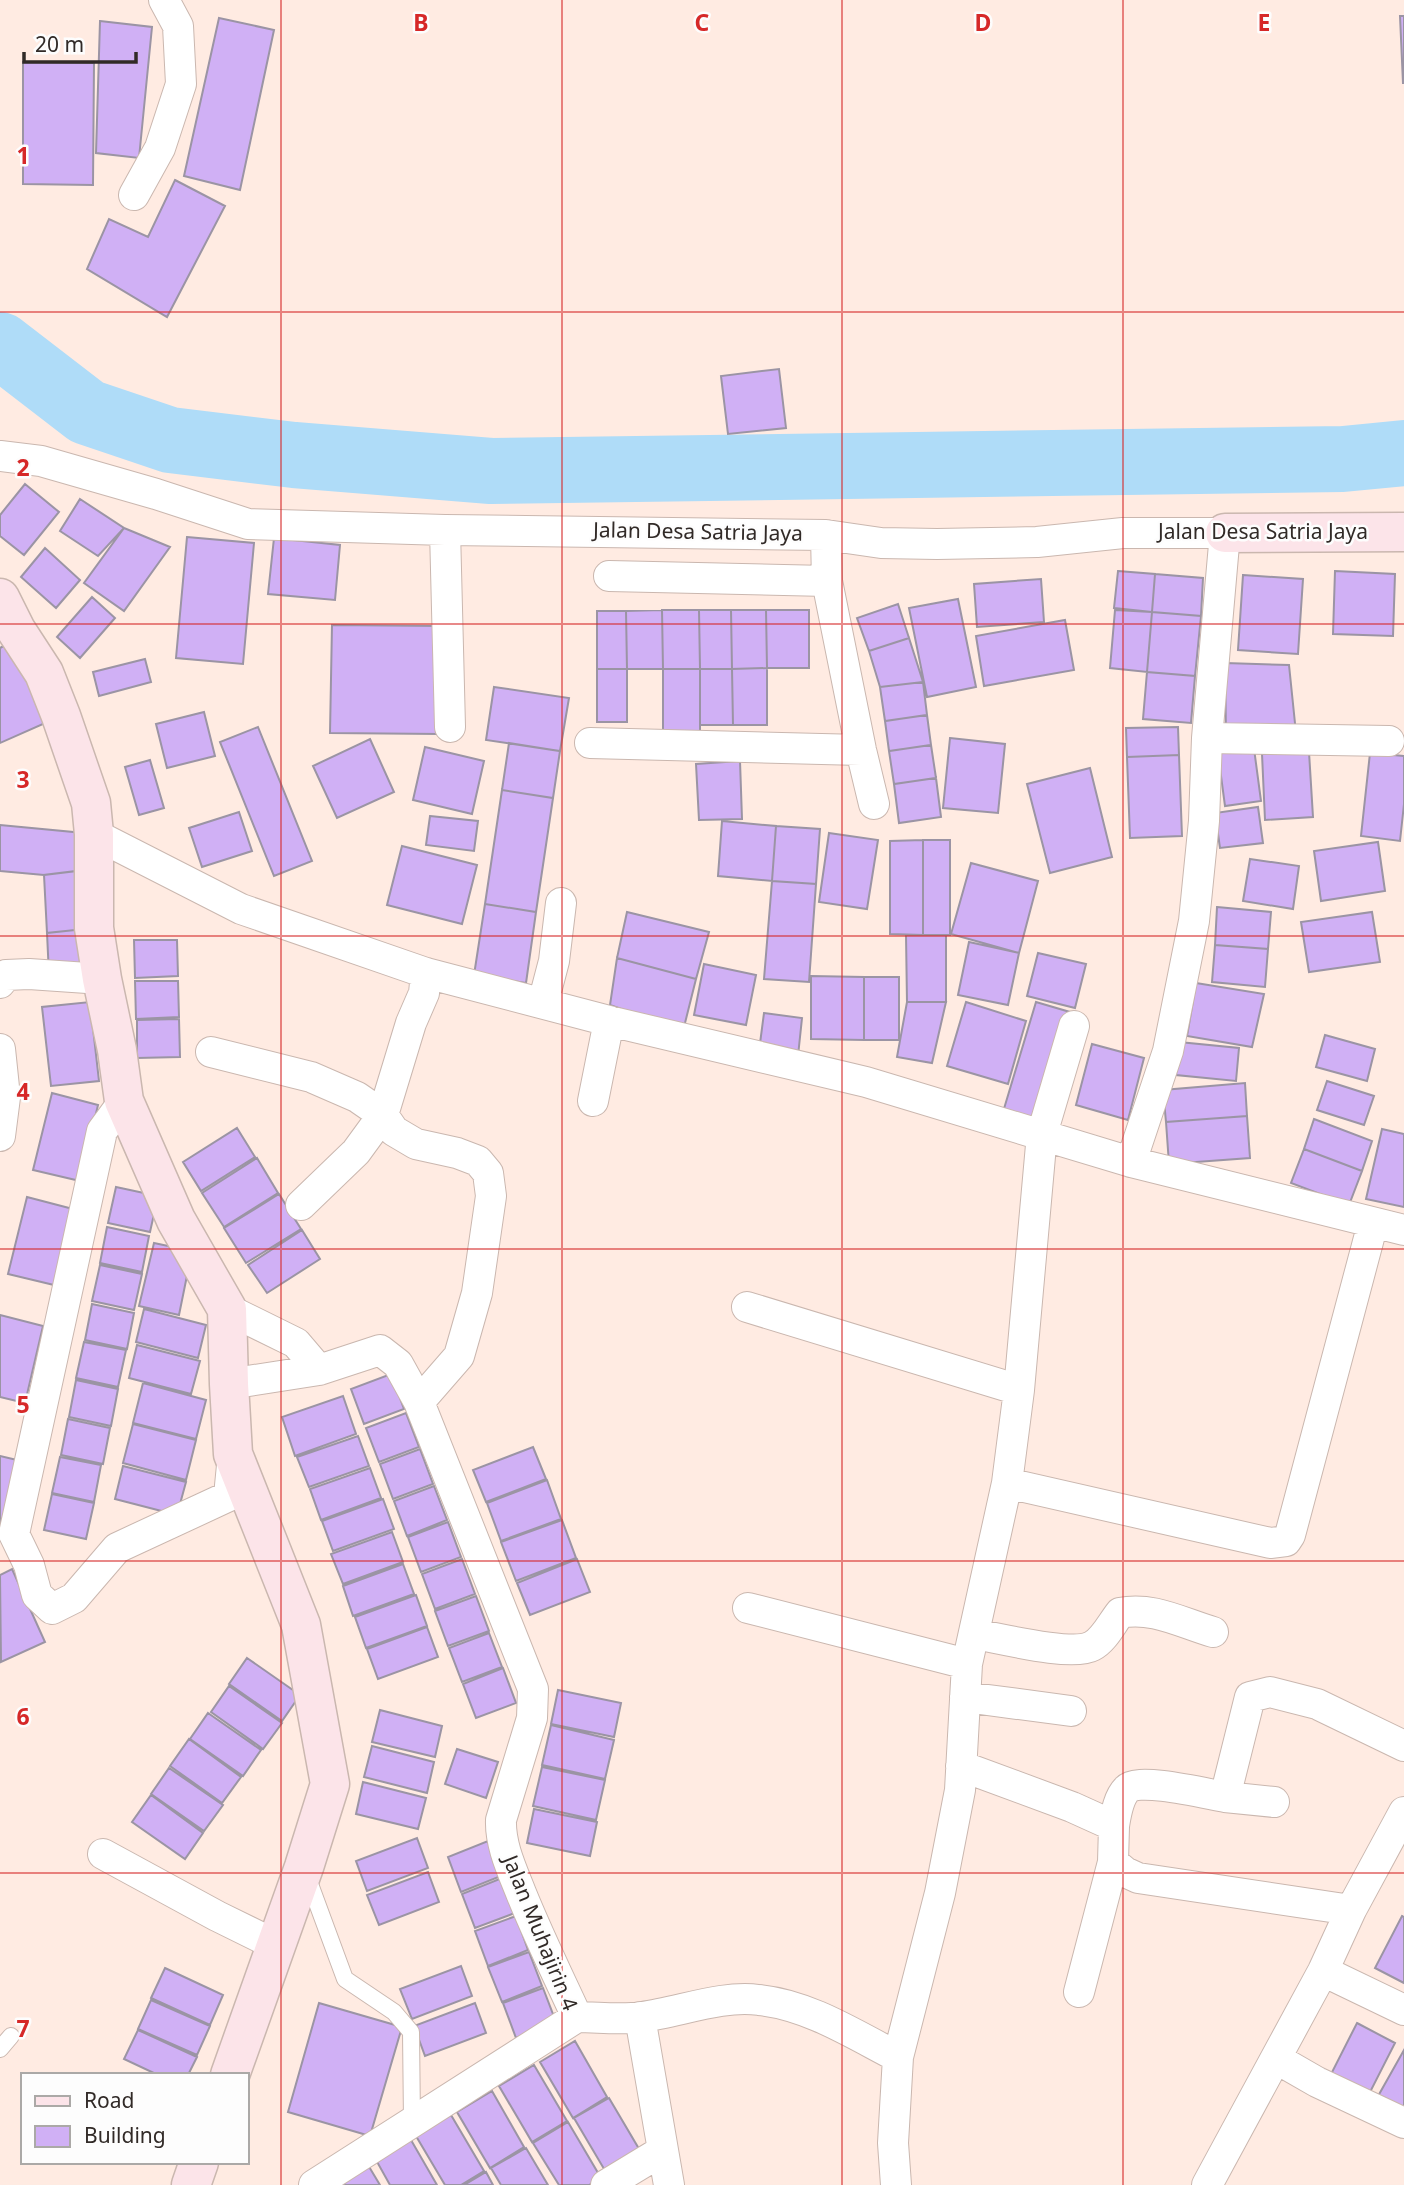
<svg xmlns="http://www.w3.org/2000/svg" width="1404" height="2185" font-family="'Noto Sans',sans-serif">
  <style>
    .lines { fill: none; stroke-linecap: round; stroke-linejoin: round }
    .river { stroke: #afdcf8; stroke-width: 66 }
    .building { fill: #d0b0f5; stroke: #9b94a4; stroke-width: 2 }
    .lane-casing { stroke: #cab7af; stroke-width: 18 }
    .street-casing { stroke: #cab7af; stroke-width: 32 }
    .secondary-casing { stroke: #cab7af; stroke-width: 41 }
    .lane { stroke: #fff; stroke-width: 16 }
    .street { stroke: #fff; stroke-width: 30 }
    .secondary { stroke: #fce4e9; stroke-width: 38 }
    .grid { fill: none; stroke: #d62828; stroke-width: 2; stroke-opacity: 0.55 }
    .labels { text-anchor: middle; stroke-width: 5; stroke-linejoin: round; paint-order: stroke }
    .street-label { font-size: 21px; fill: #312a27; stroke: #fdfdfd }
    .grid-label { font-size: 23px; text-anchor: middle; font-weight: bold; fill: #d62828; stroke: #fdfdfd; stroke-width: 5; stroke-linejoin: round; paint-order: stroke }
  </style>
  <rect width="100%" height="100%" fill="#ffebe2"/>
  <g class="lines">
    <path class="river" d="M 0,345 L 87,412 L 170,440 L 294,455 L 491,471 L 1343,459 L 1404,453"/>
  </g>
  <path class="building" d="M 1400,16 L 1404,16 L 1404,83 L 1403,83 Z
    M 219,18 L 274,30 L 240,190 L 184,176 Z
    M 100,21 L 152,27 L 139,158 L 96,153 Z
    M 23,62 L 94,63 L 93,185 L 23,184 Z
    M 175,180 L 225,206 L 167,317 L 87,269 L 109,219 L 148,237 Z
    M 779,369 L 786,428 L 728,434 L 721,376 Z
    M 25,484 L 59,512 L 24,555 L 0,536 L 0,515 Z
    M 80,499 L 124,528 L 98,556 L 60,531 Z
    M 124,528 L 170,547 L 124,611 L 84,583 Z
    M 187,537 L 254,543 L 243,664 L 176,658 Z
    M 274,538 L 340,545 L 335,600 L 268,594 Z
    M 45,548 L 80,580 L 56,608 L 21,577 Z
    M 1118,571 L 1155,574 L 1152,612 L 1114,608 Z
    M 1335,571 L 1395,574 L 1393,636 L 1333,634 Z
    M 1155,574 L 1203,578 L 1201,616 L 1152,612 Z
    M 1243,575 L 1303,579 L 1298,654 L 1238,650 Z
    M 1041,579 L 1044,622 L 977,627 L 974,584 Z
    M 92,597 L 115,618 L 80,658 L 57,637 Z
    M 958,599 L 976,687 L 927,697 L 909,608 Z
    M 898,604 L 909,638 L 869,651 L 857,618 Z
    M 662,610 L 663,669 L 627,669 L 626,611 Z
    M 662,610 L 699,610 L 700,669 L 663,669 Z
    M 699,610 L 731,610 L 732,669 L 700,669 Z
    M 731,610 L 766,610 L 767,668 L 732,669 Z
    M 766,610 L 809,610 L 809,668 L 767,668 Z
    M 1115,610 L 1152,612 L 1147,672 L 1110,668 Z
    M 597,611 L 626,611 L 627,669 L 597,669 Z
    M 1152,612 L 1201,616 L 1195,676 L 1147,672 Z
    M 1065,620 L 1074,670 L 984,686 L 976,636 Z
    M 332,625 L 442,626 L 440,734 L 330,733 Z
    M 909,638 L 923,682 L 880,687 L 869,651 Z
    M 13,641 L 61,716 L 0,743 L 0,648 Z
    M 145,659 L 151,682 L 99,696 L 93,672 Z
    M 1225,663 L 1289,665 L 1296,733 L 1226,736 Z
    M 767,668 L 767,725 L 733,725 L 732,669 Z
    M 597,669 L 627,669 L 627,722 L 597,722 Z
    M 663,669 L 700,669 L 700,732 L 663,732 Z
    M 700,669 L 732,669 L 733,725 L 700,725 Z
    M 1147,672 L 1195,676 L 1191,723 L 1143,719 Z
    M 923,682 L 927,715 L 885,721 L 880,687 Z
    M 494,687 L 569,698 L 560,751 L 486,740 Z
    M 204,712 L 215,756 L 167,768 L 156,724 Z
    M 927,715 L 931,745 L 889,751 L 885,721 Z
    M 258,727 L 312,861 L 274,876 L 220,742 Z
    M 1178,727 L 1179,755 L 1127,757 L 1126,728 Z
    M 950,738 L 1005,744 L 998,813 L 943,808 Z
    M 370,739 L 394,792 L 337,818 L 313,766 Z
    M 1253,741 L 1261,801 L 1225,806 L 1217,746 Z
    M 509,743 L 560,751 L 553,798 L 502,790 Z
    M 931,745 L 936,778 L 894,784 L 889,751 Z
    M 425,747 L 484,761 L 472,814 L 413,800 Z
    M 1309,752 L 1313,817 L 1265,820 L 1262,754 Z
    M 1370,753 L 1404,756 L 1404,804 L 1400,841 L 1361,836 Z
    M 1179,755 L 1182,836 L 1130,838 L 1127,757 Z
    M 150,760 L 164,808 L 139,815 L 125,767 Z
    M 740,761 L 742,819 L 699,820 L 696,764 Z
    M 1090,768 L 1112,857 L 1050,873 L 1027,784 Z
    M 936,778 L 941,817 L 899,823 L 894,784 Z
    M 502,790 L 553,798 L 536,912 L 485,904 Z
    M 1258,807 L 1263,843 L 1220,848 L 1215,813 Z
    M 239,812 L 252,851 L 202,867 L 189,828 Z
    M 430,816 L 478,821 L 474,851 L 426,845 Z
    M 722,821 L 776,826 L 772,881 L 718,876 Z
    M 0,825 L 94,834 L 93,869 L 44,875 L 0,871 Z
    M 776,826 L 820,829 L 816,884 L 772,881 Z
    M 829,833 L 878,840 L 867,909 L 819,902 Z
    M 923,840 L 923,935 L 890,934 L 890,841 Z
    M 923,840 L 950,840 L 950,935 L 923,935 Z
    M 1378,842 L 1385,891 L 1321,901 L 1314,851 Z
    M 402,846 L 477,865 L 462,924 L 387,905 Z
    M 1250,859 L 1299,866 L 1293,909 L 1243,901 Z
    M 971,863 L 1038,881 L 1019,953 L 951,934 Z
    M 93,869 L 94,928 L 47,933 L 44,875 Z
    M 772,881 L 816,884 L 809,982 L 764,979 Z
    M 485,904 L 536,912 L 526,983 L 474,975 Z
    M 1217,907 L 1271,912 L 1268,949 L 1215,945 Z
    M 627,912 L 709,932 L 696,979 L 617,958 Z
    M 1372,912 L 1380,962 L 1309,972 L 1301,922 Z
    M 94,928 L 102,979 L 49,975 L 47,933 Z
    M 906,935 L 946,935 L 946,1002 L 907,1002 Z
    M 134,940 L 177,940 L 178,976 L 135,978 Z
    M 969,942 L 1019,953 L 1008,1005 L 958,995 Z
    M 1215,945 L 1268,949 L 1265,987 L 1212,982 Z
    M 1038,953 L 1086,964 L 1075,1008 L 1027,996 Z
    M 617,958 L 696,979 L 683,1031 L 610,1005 Z
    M 704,964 L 756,975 L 746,1025 L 694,1015 Z
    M 811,976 L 864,977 L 864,1040 L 811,1039 Z
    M 864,977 L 899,977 L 899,1040 L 864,1040 Z
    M 135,981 L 178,981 L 179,1017 L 136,1019 Z
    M 1196,983 L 1264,994 L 1252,1047 L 1187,1036 Z
    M 90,1002 L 99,1081 L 51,1086 L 42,1007 Z
    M 907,1002 L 946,1002 L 932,1063 L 897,1057 Z
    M 966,1002 L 1026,1021 L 1008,1084 L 947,1066 Z
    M 1036,1002 L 1070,1012 L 1037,1123 L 1003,1112 Z
    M 764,1013 L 802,1018 L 798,1056 L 759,1051 Z
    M 179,1019 L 180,1057 L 137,1058 L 137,1020 Z
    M 1325,1035 L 1375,1049 L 1367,1081 L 1316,1067 Z
    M 1179,1042 L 1239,1048 L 1236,1081 L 1176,1075 Z
    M 1092,1044 L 1144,1058 L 1128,1120 L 1076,1105 Z
    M 1327,1081 L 1374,1096 L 1364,1125 L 1317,1110 Z
    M 1245,1083 L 1247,1116 L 1166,1122 L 1163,1090 Z
    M 52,1093 L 98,1105 L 80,1181 L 33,1170 Z
    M 1247,1116 L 1250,1158 L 1169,1164 L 1166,1122 Z
    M 1314,1119 L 1372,1141 L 1362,1171 L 1304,1149 Z
    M 237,1128 L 255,1157 L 201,1191 L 183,1162 Z
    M 1382,1129 L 1404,1134 L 1404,1207 L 1366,1199 Z
    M 1304,1149 L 1362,1171 L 1349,1205 L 1291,1183 Z
    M 257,1158 L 278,1193 L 224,1227 L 202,1193 Z
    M 116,1187 L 158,1196 L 150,1232 L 108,1223 Z
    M 279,1194 L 301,1229 L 246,1263 L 224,1228 Z
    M 27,1197 L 73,1209 L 54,1285 L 8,1274 Z
    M 107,1227 L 149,1236 L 142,1272 L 100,1263 Z
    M 302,1230 L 320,1259 L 267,1293 L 248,1265 Z
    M 154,1243 L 192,1251 L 179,1315 L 139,1306 Z
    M 100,1265 L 142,1274 L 134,1310 L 92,1301 Z
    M 92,1304 L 134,1313 L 127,1349 L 85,1340 Z
    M 144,1309 L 206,1325 L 198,1358 L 136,1342 Z
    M 0,1315 L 43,1326 L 25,1403 L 0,1397 Z
    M 84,1342 L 126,1350 L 118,1387 L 76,1378 Z
    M 137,1345 L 200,1361 L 191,1394 L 129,1378 Z
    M 391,1374 L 404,1409 L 364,1424 L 351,1389 Z
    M 76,1380 L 118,1389 L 111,1426 L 69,1417 Z
    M 143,1383 L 206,1400 L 196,1439 L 133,1423 Z
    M 343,1396 L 356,1434 L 295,1456 L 282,1417 Z
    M 406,1413 L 419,1447 L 379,1462 L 366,1428 Z
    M 68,1419 L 110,1428 L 103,1464 L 61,1455 Z
    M 133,1424 L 196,1440 L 186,1480 L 123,1463 Z
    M 358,1436 L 369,1466 L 309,1487 L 297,1457 Z
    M 533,1447 L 546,1479 L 486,1502 L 473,1470 Z
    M 420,1449 L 433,1484 L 393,1499 L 380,1464 Z
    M 0,1456 L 17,1460 L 0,1529 Z
    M 60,1457 L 101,1465 L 94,1502 L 52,1493 Z
    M 123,1466 L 186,1482 L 177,1515 L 115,1499 Z
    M 370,1468 L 381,1498 L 321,1520 L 310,1489 Z
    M 547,1480 L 561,1519 L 501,1541 L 487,1503 Z
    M 434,1486 L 447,1520 L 407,1536 L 394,1501 Z
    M 52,1494 L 94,1503 L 86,1539 L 44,1530 Z
    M 383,1499 L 394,1529 L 333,1551 L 322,1521 Z
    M 562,1520 L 576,1558 L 516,1581 L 501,1542 Z
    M 448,1522 L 461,1557 L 421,1572 L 408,1537 Z
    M 392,1532 L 403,1562 L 343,1584 L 331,1554 Z
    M 462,1559 L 475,1594 L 435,1609 L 422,1574 Z
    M 577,1559 L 590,1592 L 530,1615 L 517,1583 Z
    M 403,1564 L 414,1594 L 353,1616 L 343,1586 Z
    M 12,1569 L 45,1642 L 1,1662 L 0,1575 Z
    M 416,1595 L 427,1626 L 366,1648 L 355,1617 Z
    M 476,1596 L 489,1631 L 448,1646 L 435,1611 Z
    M 427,1627 L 438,1657 L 378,1679 L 367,1649 Z
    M 489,1633 L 502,1667 L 462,1682 L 449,1648 Z
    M 247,1658 L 300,1695 L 282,1721 L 229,1684 Z
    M 503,1668 L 516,1703 L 476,1718 L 463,1684 Z
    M 229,1686 L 282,1723 L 263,1749 L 211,1712 Z
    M 558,1690 L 621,1703 L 614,1737 L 551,1724 Z
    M 380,1710 L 442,1726 L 435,1757 L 372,1742 Z
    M 208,1713 L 261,1750 L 243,1776 L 190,1739 Z
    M 551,1725 L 614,1740 L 605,1779 L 542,1765 Z
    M 189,1739 L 241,1777 L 222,1803 L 170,1766 Z
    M 372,1746 L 434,1762 L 427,1793 L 364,1777 Z
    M 457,1749 L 498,1762 L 486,1798 L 445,1784 Z
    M 542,1767 L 605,1780 L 596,1820 L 533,1806 Z
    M 169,1768 L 223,1805 L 204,1831 L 151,1794 Z
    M 363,1782 L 426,1798 L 418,1829 L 356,1814 Z
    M 151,1795 L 203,1833 L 185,1859 L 132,1822 Z
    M 534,1809 L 597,1822 L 590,1856 L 527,1843 Z
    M 417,1838 L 428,1868 L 367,1891 L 356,1861 Z
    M 488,1841 L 501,1876 L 461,1892 L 448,1857 Z
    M 428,1872 L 439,1902 L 379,1925 L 367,1895 Z
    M 502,1878 L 515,1913 L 475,1928 L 462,1894 Z
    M 516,1916 L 528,1950 L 488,1966 L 475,1931 Z
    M 1402,1916 L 1404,1917 L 1404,1983 L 1375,1968 Z
    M 529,1952 L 542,1986 L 502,2002 L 488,1967 Z
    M 461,1966 L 472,1996 L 412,2019 L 400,1989 Z
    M 165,1968 L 223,1995 L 210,2025 L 151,1998 Z
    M 543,1988 L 556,2022 L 516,2038 L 503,2003 Z
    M 151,2000 L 210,2026 L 197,2055 L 138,2029 Z
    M 319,2003 L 402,2027 L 370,2136 L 288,2112 Z
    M 475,2003 L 486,2033 L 425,2056 L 414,2026 Z
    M 1357,2023 L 1395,2043 L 1364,2104 L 1326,2084 Z
    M 138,2030 L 197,2057 L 188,2075 L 158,2075 L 124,2059 Z
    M 575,2041 L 607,2097 L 573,2118 L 540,2062 Z
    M 1404,2050 L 1404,2114 L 1377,2098 Z
    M 534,2065 L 567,2121 L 532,2142 L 499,2086 Z
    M 492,2091 L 524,2147 L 490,2168 L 457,2112 Z
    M 609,2098 L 642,2154 L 607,2174 L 574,2118 Z
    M 451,2115 L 484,2171 L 461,2185 L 445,2185 L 416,2136 Z
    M 568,2122 L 601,2178 L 589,2185 L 559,2185 L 533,2143 Z
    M 411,2140 L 437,2185 L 390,2185 L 376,2160 Z
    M 526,2148 L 548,2185 L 501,2185 L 491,2168 Z
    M 368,2165 L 380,2185 L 334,2185 Z
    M 486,2172 L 493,2185 L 464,2185 Z"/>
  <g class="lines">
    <g class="lane-casing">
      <path id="lane" d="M 307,1876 L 345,1979 L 394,2012 L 411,2032 L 412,2122
        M 0,2049 L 11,2036"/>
    </g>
    <g class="street-casing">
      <path id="street" d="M 134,195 L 160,148 L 181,84 L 178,26 L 164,0
        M 0,456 L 41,461 L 156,494 L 248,524 L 445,530 L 826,535 L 881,543 L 937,544 L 1037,542 L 1123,533 L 1225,533 L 1207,738 L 1204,821 L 1194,921 L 1168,1051 L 1131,1162
        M 445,530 L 450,727
        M 826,535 L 827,581 L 861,750 L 874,804
        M 609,576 L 827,581
        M 1207,738 L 1389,741
        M 590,743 L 861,750
        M 94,834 L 241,909 L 426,973 L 609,1021 L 866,1082 L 1131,1162 L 1404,1230
        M 0,983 L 6,975 L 29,974 L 102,979
        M 543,1003 L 554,961 L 561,903
        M 0,1049 L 5,1097 L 0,1136
        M 211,1052 L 311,1077 L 357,1097 L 383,1115 L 411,1023 L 424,993 L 426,973
        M 124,1101 L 102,1131 L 14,1534 L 29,1565 L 37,1595 L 52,1609 L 74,1598 L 117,1548 L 229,1496 L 233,1455
        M 593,1101 L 609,1021
        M 301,1205 L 356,1152 L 383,1115 L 394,1131 L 416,1144 L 457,1153 L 478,1161 L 488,1173 L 491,1196 L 477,1293 L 459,1356 L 419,1402
        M 747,1307 L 1019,1390
        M 227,1309 L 296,1343 L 319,1370
        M 229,1384 L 319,1370 L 380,1350 L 398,1364 L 419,1402 L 533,1689 L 532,1718 L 501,1820 C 500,1845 512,1870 521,1893 C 538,1935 558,1976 577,2017 L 314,2185
        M 1007,1483 L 1270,1543 L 1286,1541 L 1290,1535 L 1373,1223
        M 748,1608 L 967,1664
        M 974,1634 C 999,1638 1072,1657 1092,1646 C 1104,1640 1112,1623 1120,1613 C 1152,1606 1182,1623 1213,1632
        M 965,1697 L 1071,1711
        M 961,1766 L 1072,1807 L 1114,1826 L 1113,1862 L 1125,1872 L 1138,1878 L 1351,1910
        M 1274,1802 L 1225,1797 L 1250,1697 L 1270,1692 L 1317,1704 L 1404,1746
        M 1114,1826 C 1116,1814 1118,1798 1127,1789 C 1138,1777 1207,1794 1225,1797
        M 103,1854 L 217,1916 L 276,1945
        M 1323,1971 L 1404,2010
        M 1079,1992 L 1113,1862
        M 577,2017 C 598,2017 621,2020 642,2017 C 680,2012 721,1995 759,2000 C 809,2005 855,2035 898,2057
        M 640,2017 L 669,2185
        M 1277,2059 L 1317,2082 L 1404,2123
        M 606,2185 L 662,2151
        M 896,2185 L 893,2143 L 898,2057 L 940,1893 L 960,1790 L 967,1664 L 1007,1483 L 1019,1390 L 1042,1134 L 1074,1026
        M 1207,2185 L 1323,1971 L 1351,1910 L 1404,1812"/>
    </g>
    <g class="secondary-casing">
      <path id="secondary" d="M 1225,533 L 1404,532
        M 0,598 L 16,630 L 44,673 L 61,716 L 91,803 L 94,834 L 94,928 L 102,979 L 117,1050 L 124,1101 L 176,1220 L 227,1309 L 229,1384 L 233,1454 L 301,1625 L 330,1784 L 304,1867 L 230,2075
        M 191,2185 L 199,2162"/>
    </g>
    <use href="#lane" class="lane"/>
    <use href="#street" class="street"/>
    <use href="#secondary" class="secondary"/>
  </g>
  <path class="grid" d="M 281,0 L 281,2185M 562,0 L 562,2185M 842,0 L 842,2185M 1123,0 L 1123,2185M 0,312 L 1404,312M 0,624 L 1404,624M 0,936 L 1404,936M 0,1249 L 1404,1249M 0,1561 L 1404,1561M 0,1873 L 1404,1873"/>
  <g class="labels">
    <g class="street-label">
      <text transform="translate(698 532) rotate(1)" y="7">Jalan Desa Satria Jaya</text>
      <text x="1263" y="539">Jalan Desa Satria Jaya</text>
      <text transform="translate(540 1933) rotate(68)" y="7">Jalan Muhajirin 4</text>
    </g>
  </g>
  <g class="grid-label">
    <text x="421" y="31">B</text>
    <text x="702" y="31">C</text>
    <text x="983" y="31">D</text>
    <text x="1264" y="31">E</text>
    <text x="23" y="164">1</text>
    <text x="23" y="476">2</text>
    <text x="23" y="788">3</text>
    <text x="23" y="1100">4</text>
    <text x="23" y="1413">5</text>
    <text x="23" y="1725">6</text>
    <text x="23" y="2037">7</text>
  </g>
  <rect x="21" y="2073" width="228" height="91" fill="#fdfdfd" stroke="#aba9a7" stroke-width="2"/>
  <rect x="35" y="2096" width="35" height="10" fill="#fce4e9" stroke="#aba9a7" stroke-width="2"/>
  <text x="84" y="2108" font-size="21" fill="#312a27">Road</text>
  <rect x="35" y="2126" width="35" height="21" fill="#d0b0f5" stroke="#aba9a7" stroke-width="2"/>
  <text x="84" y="2143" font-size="21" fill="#312a27">Building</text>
  <path d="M24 52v10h112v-10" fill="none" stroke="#312a27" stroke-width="3.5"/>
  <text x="35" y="52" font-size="21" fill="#312a27" stroke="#fdfdfd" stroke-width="5" paint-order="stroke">20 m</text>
</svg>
